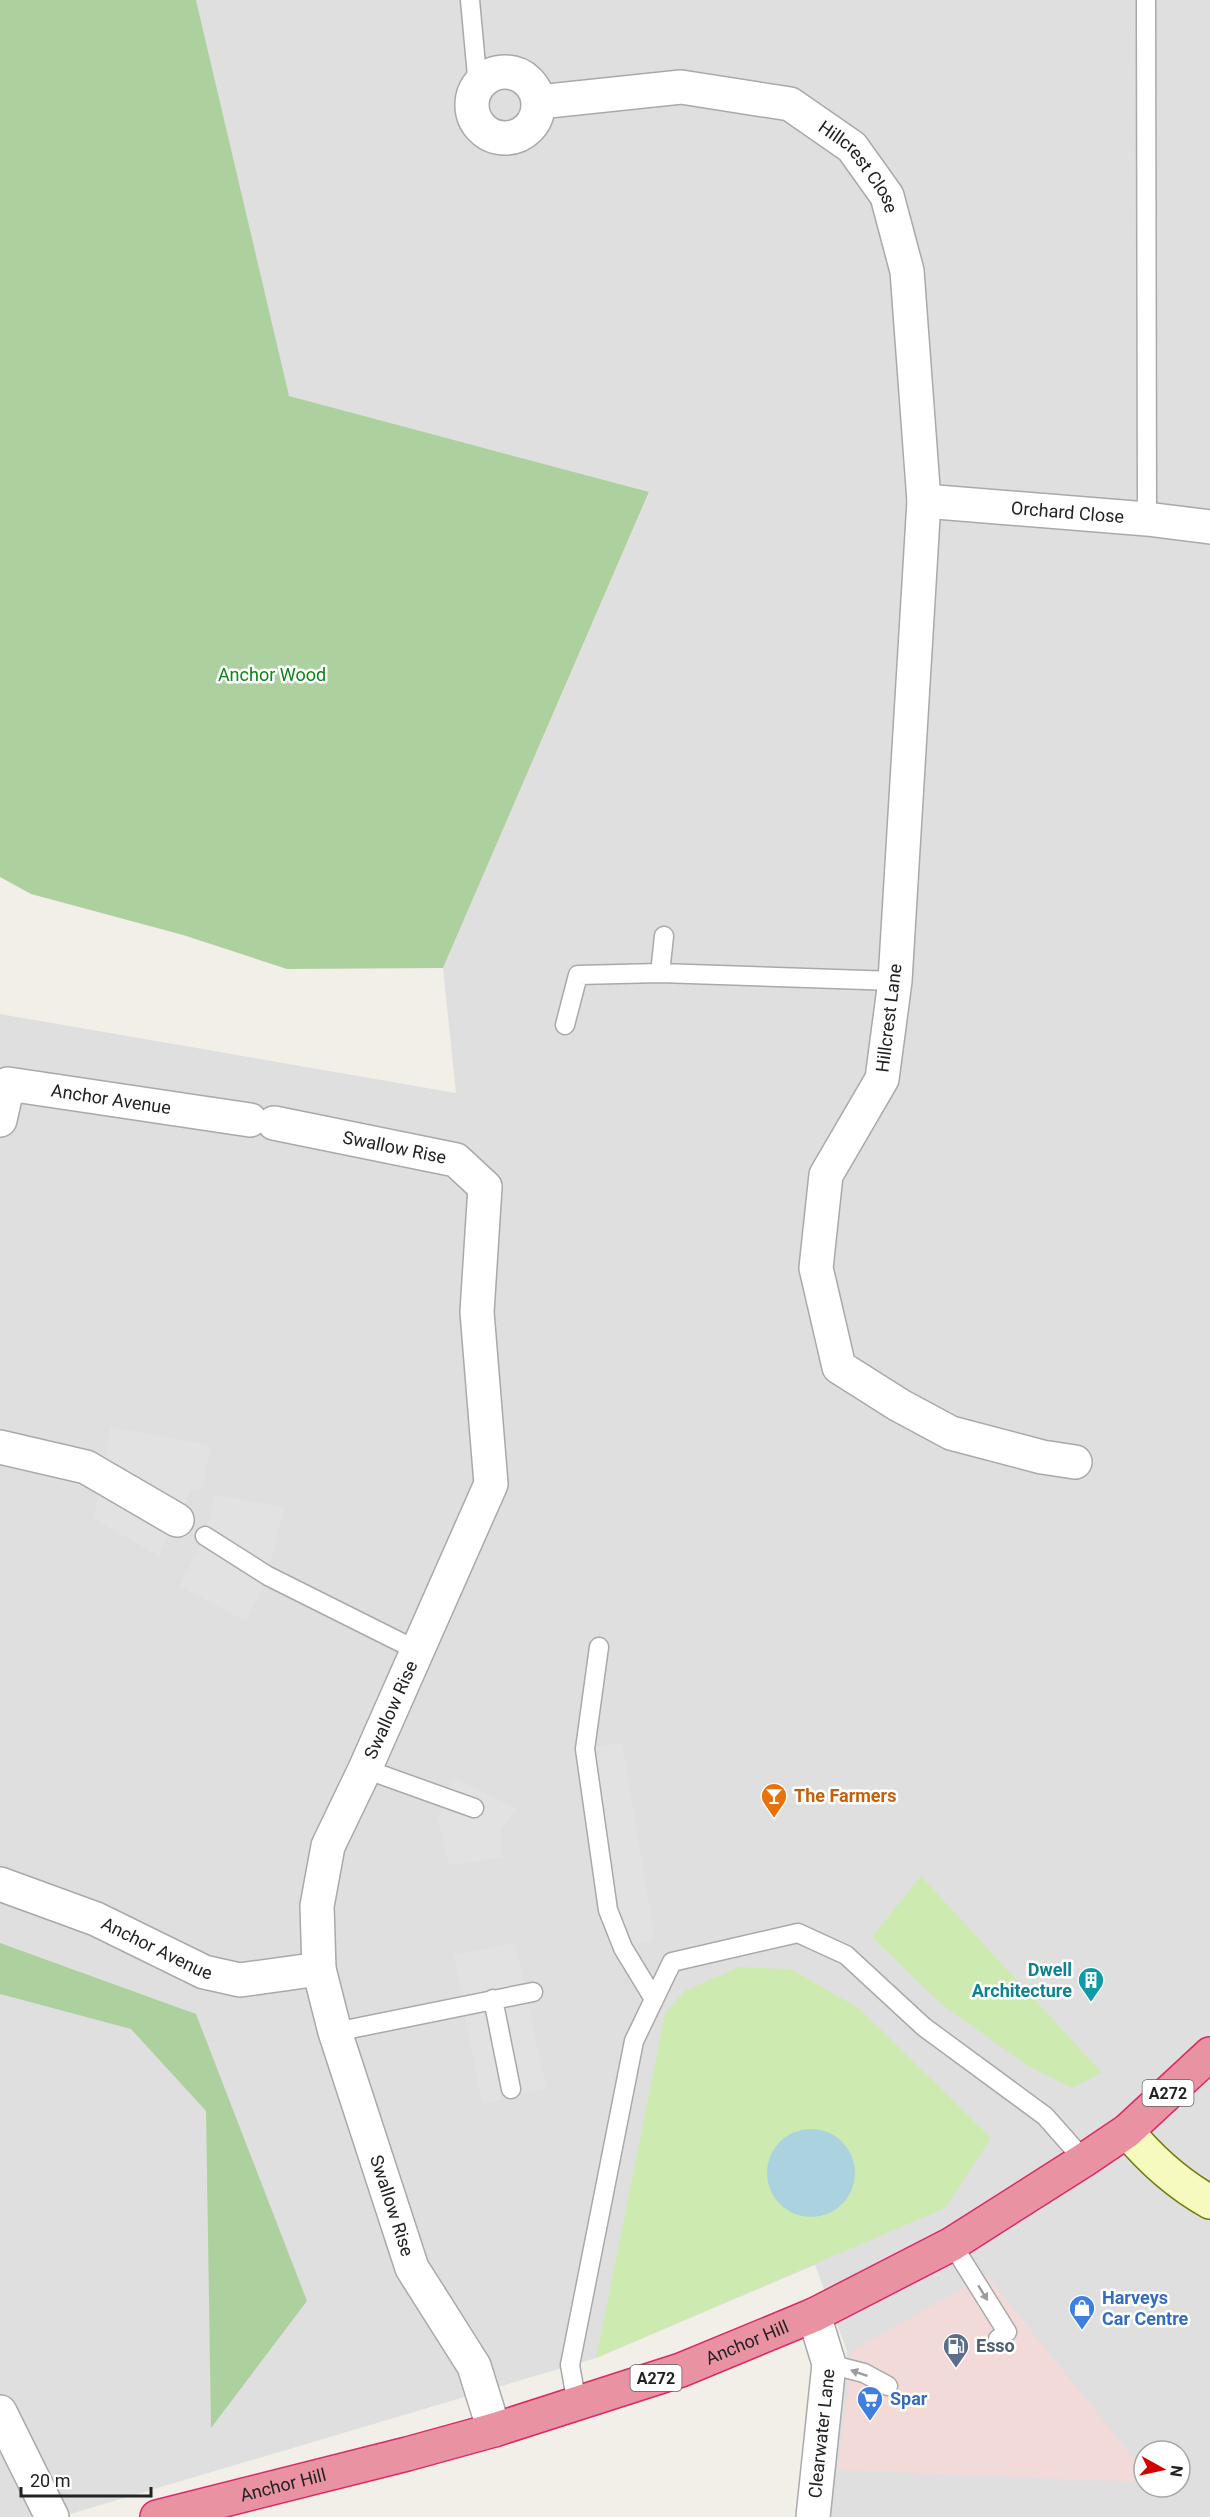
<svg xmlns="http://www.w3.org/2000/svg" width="1210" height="2517" font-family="Roboto,sans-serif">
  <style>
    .residential { fill: #e0dfdf; fill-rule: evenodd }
    .commercial { fill: #f2dad9 }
    .grass { fill: #cdebb0 }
    .forest { fill: #add19e }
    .parking { fill: #e2e2e2 }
    .water { fill: #aad3df }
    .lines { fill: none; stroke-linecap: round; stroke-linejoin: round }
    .lane-casing { stroke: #a9a9a9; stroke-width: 21 }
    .street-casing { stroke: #a9a9a9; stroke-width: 36 }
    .secondary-casing { stroke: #707d05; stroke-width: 36 }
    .highway-casing { stroke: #dc2a67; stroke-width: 36 }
    .lane { stroke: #fff; stroke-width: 18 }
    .street { stroke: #fff; stroke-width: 33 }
    .secondary { stroke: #f7fabf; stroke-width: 33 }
    .highway { stroke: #e892a2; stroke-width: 33 }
    .oneway { fill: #9c9c9c }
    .labels { text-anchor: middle; stroke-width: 5; stroke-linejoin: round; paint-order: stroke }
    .shield { fill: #fff; stroke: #646464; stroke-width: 1.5 }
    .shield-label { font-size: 16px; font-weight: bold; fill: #222 }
    .street-label { font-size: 18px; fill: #222; stroke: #fff }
    .park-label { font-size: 18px; fill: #0c8416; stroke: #fff }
    .food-label { font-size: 18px; font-weight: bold; fill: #c56008; stroke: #fff; text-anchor: start }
    .culture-label { font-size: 18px; font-weight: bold; fill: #0d838f; stroke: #fff; text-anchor: end }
    .shop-label { font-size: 18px; font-weight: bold; fill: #366cbe; stroke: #fff; text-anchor: start }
    .service-label { font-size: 18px; font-weight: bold; fill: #4e5e75; stroke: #fff; text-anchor: start }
  </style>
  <rect width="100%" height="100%" fill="#f2efe9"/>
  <path class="residential" d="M 196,0 L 1210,0 L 1210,2517 L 826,2517 L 843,2401 L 847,2351 L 815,2265 L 596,2358 L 60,2517 L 0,2517 L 0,1014 L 456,1093 L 443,968 L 649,493 L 288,396 ZM 1144,2451 L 1180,2451 L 1180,2487 L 1144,2487 Z"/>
  <path class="commercial" d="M 986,2275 L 1144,2471 L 1144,2482 L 838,2470 L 852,2351 Z"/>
  <path class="grass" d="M 921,1876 L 1102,2073 L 1072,2088 L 1028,2066 L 941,2004 L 872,1937 Z
    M 739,1967 L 791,1969 L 860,2009 L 991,2138 L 945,2208 L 596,2358 L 665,2013 L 685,1991 Z"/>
  <path class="forest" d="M 0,0 L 196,0 L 289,396 L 649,492 L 443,968 L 287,969 L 183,935 L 31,894 L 0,877 Z
    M 0,1943 L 196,2014 L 307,2301 L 211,2428 L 206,2111 L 131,2029 L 0,1994 Z"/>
  <path class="parking" d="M 111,1427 L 210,1445 L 203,1489 L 191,1490 L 159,1556 L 94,1519 Z
    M 215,1495 L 284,1507 L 268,1576 L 246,1621 L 180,1586 L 205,1536 Z
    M 622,1743 L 655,1939 L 623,1948 L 585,1749 Z
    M 453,1777 L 517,1809 L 501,1829 L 503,1857 L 449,1865 L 438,1822 Z
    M 515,1943 L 546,2088 L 482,2104 L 454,1955 Z"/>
  <path class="water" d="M767 2173a44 44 0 1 1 88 0a44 44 0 1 1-88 0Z"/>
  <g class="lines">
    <g class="lane-casing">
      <path id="lane" d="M 470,0 L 478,87
        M 1146,0 L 1147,519
        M 664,936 L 660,973 L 895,981
        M 565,1025 L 578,975 L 660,973
        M 205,1536 L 268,1576 L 418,1651
        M 599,1647 L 585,1749 L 608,1910 L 623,1948 L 654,1999
        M 365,1769 L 474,1808
        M 493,1999 L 511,2089
        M 335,2032 L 533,1992
        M 952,2244 L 1007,2332 L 998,2339
        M 829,2364 L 864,2373 L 888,2386
        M 577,2404 L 570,2365 L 634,2041 L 672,1962 L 798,1933 L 846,1955 L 924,2027 L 1045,2116 L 1084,2160"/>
    </g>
    <g class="street-casing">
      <g id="street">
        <circle cx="505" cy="105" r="33"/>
        <path id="s1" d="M 539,102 L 681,87 L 790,104 L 852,147 L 887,196 L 907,271 L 924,501 L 895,981 L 882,1079 L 826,1175 L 816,1268 L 839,1367 L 899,1405 L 951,1433 L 1042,1457 L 1075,1462"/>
        <path id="s2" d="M 924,501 L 1147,519 L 1210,527"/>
        <path id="s3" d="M 0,1120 L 8,1084 L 250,1120"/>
        <path id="s4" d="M 274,1123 L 456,1160 L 485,1187 L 477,1312 L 491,1484 L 365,1769 L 328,1846 L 317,1906 L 319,1969 L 335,2032 L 412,2268 L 474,2366 L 494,2430"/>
        <path d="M 0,1447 L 86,1467 L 177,1520"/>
        <path id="s5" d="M 0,1884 L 96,1919 L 204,1972 L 240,1980 L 319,1969"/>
        <path d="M 0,2412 L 52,2517"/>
        <path id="s6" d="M 813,2517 L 829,2364 L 814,2315"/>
      </g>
    </g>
    <g class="secondary-casing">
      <path id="secondary" d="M 1127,2131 C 1151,2160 1176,2183 1210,2202"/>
    </g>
    <g class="highway-casing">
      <g id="highway">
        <path id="s7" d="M 157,2517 L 407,2454 L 494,2430 L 681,2370 L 814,2315 L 952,2244 L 1084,2160 L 1127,2131 L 1210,2054"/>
      </g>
    </g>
    <use href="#lane" class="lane"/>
    <use href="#street" class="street"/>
    <use href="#secondary" class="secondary"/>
    <use href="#highway" class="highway"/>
  </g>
  <defs><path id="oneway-solid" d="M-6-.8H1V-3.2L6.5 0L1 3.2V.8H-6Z" transform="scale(1.5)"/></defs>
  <g class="oneway">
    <use href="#oneway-solid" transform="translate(983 2293) rotate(58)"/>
    <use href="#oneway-solid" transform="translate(859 2373) rotate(-161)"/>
  </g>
  <defs>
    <g id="bar-pin" transform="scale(1.35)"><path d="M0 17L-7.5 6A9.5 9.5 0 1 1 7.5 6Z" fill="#e8710a" stroke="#fff"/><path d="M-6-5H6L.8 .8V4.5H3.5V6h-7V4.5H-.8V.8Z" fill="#fff"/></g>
    <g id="building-pin" transform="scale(1.35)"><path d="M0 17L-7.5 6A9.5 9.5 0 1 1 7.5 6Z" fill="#0f9aa8" stroke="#fff"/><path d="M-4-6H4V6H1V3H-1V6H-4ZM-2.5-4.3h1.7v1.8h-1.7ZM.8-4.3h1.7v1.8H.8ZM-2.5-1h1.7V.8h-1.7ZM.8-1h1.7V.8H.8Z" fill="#fff"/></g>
    <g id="shop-pin" transform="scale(1.35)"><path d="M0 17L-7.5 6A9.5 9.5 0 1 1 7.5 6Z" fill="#3f7fe0" stroke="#fff"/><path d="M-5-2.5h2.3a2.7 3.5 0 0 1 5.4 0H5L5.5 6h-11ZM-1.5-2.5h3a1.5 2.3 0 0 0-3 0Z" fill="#fff"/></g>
    <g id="fuel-pin" transform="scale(1.35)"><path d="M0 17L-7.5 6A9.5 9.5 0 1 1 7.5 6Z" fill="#5c6f8a" stroke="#fff"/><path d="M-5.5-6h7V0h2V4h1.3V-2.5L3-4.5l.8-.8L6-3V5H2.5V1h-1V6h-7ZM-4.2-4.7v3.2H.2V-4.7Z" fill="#fff"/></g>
    <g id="supermarket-pin" transform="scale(1.35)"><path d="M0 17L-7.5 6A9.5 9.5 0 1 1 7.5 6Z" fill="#3f7fe0" stroke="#fff"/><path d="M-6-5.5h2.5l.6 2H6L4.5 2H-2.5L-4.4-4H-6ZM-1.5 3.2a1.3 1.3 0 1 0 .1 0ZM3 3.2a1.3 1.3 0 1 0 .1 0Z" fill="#fff"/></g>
  </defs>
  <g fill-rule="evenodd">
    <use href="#bar-pin" x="774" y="1796"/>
    <use href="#building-pin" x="1091" y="1980"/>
    <use href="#shop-pin" x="1082" y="2308"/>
    <use href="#fuel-pin" x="956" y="2346"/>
    <use href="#supermarket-pin" x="870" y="2399"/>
  </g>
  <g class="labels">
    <g class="shield">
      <rect x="1142.5" y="2080" width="51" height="26" rx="4.5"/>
      <rect x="630.5" y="2365" width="51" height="26" rx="4.5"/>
    </g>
    <g class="shield-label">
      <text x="1168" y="2099">A272</text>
      <text x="656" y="2384">A272</text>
    </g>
    <g class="street-label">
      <text dy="6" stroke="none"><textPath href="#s1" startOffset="348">Hillcrest Close</textPath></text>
      <text dy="6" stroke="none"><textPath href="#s2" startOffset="144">Orchard Close</textPath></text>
      <text transform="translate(889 1018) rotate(-83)" y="6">Hillcrest Lane</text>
      <text dy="6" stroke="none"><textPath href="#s3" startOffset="141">Anchor Avenue</textPath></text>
      <text dy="6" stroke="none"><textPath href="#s4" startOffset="123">Swallow Rise</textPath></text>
      <text transform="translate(391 1710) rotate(-66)" y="6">Swallow Rise</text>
      <text dy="6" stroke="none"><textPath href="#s5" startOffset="170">Anchor Avenue</textPath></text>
      <text dy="6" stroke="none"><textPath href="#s4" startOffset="1292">Swallow Rise</textPath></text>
      <text dy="6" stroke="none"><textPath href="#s7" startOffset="616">Anchor Hill</textPath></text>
      <text dy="6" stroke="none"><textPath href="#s6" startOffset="84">Clearwater Lane</textPath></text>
      <text dy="6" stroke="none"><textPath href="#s7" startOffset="130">Anchor Hill</textPath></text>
    </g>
    <g class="park-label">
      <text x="272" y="681">Anchor Wood</text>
    </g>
    <g class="food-label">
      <text x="794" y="1802">The Farmers</text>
    </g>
    <g class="culture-label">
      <text x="1072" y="1976">Dwell<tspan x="1072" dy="21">Architecture</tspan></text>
    </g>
    <g class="shop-label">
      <text x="1102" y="2304">Harveys<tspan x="1102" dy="21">Car Centre</tspan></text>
      <text x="890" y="2405">Spar</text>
    </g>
    <g class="service-label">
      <text x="976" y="2352">Esso</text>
    </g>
  </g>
  <g transform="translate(1162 2469) rotate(98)"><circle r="28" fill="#ffffff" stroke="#a7a7a7" stroke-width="1.5"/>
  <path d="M0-4.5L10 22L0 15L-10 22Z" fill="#d40000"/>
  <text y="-9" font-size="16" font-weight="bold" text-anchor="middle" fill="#222222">N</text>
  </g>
  <path d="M21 2487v9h130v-9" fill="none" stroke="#222222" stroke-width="3"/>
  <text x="30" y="2487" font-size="18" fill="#222222" stroke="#ffffff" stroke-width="4.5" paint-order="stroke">20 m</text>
</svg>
